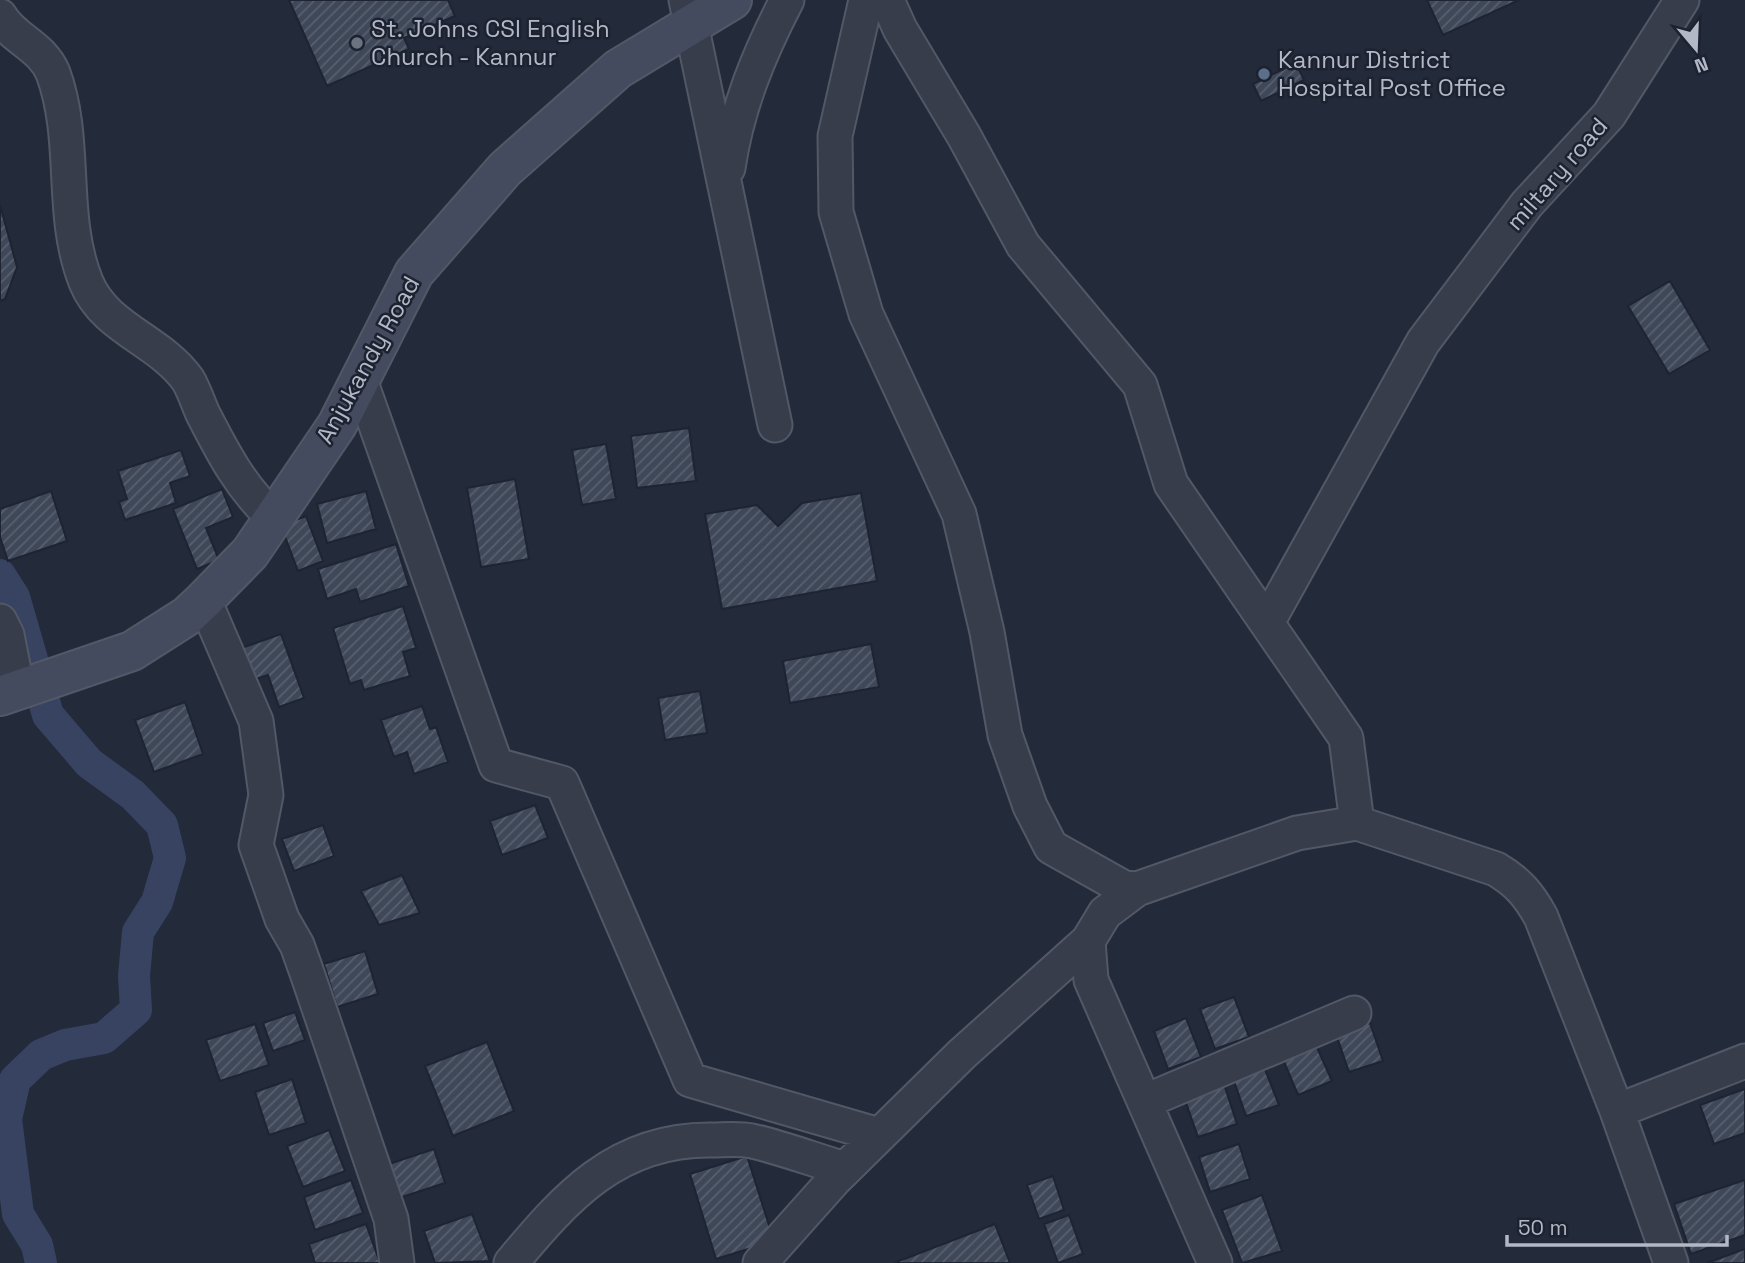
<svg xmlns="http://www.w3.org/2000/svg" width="1745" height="1263" font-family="'Space Grotesk',sans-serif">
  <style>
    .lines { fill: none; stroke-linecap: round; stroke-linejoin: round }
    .canal { stroke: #374361; stroke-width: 32 }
    .building { fill: url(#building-hatch); stroke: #1e2432; stroke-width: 2 }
    .street-casing { stroke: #525866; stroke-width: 37 }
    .secondary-casing { stroke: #525866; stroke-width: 42 }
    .street { stroke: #373d4b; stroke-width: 33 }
    .secondary { stroke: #454b5e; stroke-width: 38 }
    .worship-dot { fill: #6b7280; stroke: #1c2230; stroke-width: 2.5 }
    .service-dot { fill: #5c6f8a; stroke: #1c2230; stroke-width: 2.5 }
    .labels { text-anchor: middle; stroke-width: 5; stroke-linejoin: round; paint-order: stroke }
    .poi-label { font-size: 24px; fill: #b2b8c6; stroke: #1c2230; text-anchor: start }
    .street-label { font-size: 24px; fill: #b2b8c6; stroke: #1c2230 }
  </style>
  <defs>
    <pattern id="building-hatch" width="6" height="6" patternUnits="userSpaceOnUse" patternTransform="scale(1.75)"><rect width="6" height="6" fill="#3f4859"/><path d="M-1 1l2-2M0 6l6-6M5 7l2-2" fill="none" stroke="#58606f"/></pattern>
  </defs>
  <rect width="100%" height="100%" fill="#232a3a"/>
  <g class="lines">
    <path class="canal" d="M 0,575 L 14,597 L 48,715 L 89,763 L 133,795 L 162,825 L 170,858 L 157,902 L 138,932 L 134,976 L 136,1010 L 104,1038 L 65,1045 L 41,1055 L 15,1080 L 6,1119 L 18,1214 L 37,1245 L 41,1263"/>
  </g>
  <path class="building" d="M 289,0 L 448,0 L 455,16 L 404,38 L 409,49 L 327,86 Z
    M 1427,0 L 1519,0 L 1443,35 Z
    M 1296,63 L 1304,80 L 1261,101 L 1253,84 Z
    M 0,205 L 17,267 L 5,299 L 0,301 Z
    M 1670,281 L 1710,350 L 1669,374 L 1628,306 Z
    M 689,428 L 696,481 L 637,488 L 631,436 Z
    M 606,444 L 616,499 L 582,505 L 572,450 Z
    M 181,450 L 190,476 L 170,483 L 176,503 L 125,520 L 119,502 L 127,499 L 118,471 Z
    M 515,479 L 529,559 L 481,567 L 467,488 Z
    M 222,489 L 233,517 L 206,528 L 219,560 L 197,569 L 173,509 Z
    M 51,491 L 67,541 L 8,561 L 0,537 L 0,509 Z
    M 366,491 L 376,529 L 327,543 L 317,504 Z
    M 861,493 L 877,581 L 722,609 L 705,514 L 757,505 L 778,526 L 802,503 Z
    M 306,516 L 323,561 L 298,571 L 281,526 Z
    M 396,544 L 409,586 L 360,602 L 356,589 L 327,599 L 318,569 Z
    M 403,606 L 416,648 L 403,652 L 410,676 L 364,690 L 361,680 L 350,684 L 333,628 Z
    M 281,634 L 304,698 L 279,707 L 268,675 L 247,682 L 236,650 Z
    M 871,644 L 879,687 L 790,703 L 783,661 Z
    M 700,691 L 707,733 L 665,740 L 658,698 Z
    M 185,702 L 203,754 L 154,772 L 135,720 Z
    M 422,706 L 430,729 L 436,727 L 448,762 L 414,774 L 407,752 L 394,757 L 381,720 Z
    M 535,805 L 548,838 L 502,855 L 490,821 Z
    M 323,825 L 334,856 L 294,871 L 282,839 Z
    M 402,875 L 420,913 L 379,925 L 361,891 Z
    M 365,951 L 378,994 L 337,1007 L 324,964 Z
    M 1234,997 L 1249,1037 L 1215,1049 L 1200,1009 Z
    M 295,1012 L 305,1040 L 273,1051 L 263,1023 Z
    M 1186,1018 L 1201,1057 L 1168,1069 L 1154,1031 Z
    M 1370,1023 L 1383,1061 L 1349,1072 L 1336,1034 Z
    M 255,1024 L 269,1065 L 220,1081 L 206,1040 Z
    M 487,1042 L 514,1111 L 453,1136 L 425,1066 Z
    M 1315,1043 L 1332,1081 L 1298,1095 L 1282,1057 Z
    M 1264,1067 L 1279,1105 L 1246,1116 L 1233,1078 Z
    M 292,1079 L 306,1123 L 269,1135 L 255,1092 Z
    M 1224,1084 L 1237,1124 L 1198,1137 L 1184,1097 Z
    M 1745,1089 L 1745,1133 L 1714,1144 L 1700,1105 Z
    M 329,1130 L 345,1171 L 303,1187 L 287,1146 Z
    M 1239,1144 L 1250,1179 L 1210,1192 L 1199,1157 Z
    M 434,1149 L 445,1183 L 399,1198 L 389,1164 Z
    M 747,1156 L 774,1241 L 716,1259 L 690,1174 Z
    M 1053,1176 L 1064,1210 L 1039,1219 L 1027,1185 Z
    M 351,1180 L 363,1213 L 315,1230 L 304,1197 Z
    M 1745,1180 L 1745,1235 L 1691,1254 L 1674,1204 Z
    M 1262,1195 L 1282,1251 L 1242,1263 L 1222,1210 Z
    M 472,1214 L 490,1261 L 435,1263 L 424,1231 Z
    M 1069,1215 L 1083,1254 L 1058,1263 L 1044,1224 Z
    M 366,1224 L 380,1263 L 315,1263 L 309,1244 Z
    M 995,1224 L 1010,1263 L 894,1263 Z
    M 1745,1249 L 1745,1263 L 1707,1263 Z"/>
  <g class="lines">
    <g class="street-casing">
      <path id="street" d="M 686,0 L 775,425
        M 866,0 L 835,136 L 836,212 L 866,314 L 959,514 L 987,632 L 1005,735 L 1030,806 L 1051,847 L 1124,888 L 1137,889
        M 887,0 L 900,29 L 964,136 L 1023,245 L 1140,385 L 1171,484 L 1346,738 L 1357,823 L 1496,869 C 1518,882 1529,895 1541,917 L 1617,1111 L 1671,1263
        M 0,16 C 13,39 42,46 53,73 C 78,141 59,215 86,282 C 105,329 160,340 188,380 C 194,390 198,403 203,414 C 223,453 241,488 274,518
        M 728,168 C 737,107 759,54 787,0
        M 360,380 L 496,765 L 562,783 L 690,1080 L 879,1135
        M 204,600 L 256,721 L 266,795 L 256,845 L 282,919 L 297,945 L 307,973 L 391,1219 L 397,1263
        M 0,621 L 7,635 L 18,691
        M 1268,621 L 1423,342 L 1527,204 L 1609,115 L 1682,0
        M 1146,1101 L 1354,1013
        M 1617,1111 L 1745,1061
        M 511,1263 C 566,1197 616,1140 709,1140 C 722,1140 739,1138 752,1141 C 783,1148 814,1160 845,1169
        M 760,1263 L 835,1179 L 962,1054 L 1088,941
        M 1215,1263 L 1091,980 L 1088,941 L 1105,913 L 1137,889 L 1297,833 L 1357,823"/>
    </g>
    <g class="secondary-casing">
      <path id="secondary" d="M 0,696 L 132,651 L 187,616 L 204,600 L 250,553 L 337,425 L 414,273 L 505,169 L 618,69 L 732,0"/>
    </g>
    <use href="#street" class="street"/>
    <use href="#secondary" class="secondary"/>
  </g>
  <circle class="worship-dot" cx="357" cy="43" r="7"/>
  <circle class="service-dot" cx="1264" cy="74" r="7"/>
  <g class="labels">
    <g class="poi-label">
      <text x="371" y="37">St. Johns CSI English<tspan x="371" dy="28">Church - Kannur</tspan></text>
      <text x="1278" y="68">Kannur District<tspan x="1278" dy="28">Hospital Post Office</tspan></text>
    </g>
    <g class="street-label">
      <text transform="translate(1557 174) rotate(-49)" y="8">miltary road</text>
      <text transform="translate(368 360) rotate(-61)" y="8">Anjukandy Road</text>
    </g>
  </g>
  <g transform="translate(1696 49) rotate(161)" stroke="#1c2230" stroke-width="5" paint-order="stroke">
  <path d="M0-5L12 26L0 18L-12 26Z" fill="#b2b8c6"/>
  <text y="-10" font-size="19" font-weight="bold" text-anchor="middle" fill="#b2b8c6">N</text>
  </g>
  <path d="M1507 1235v10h220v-10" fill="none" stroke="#b2b8c6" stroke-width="3.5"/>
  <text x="1518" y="1235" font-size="21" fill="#b2b8c6" stroke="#1c2230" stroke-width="5" paint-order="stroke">50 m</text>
</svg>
